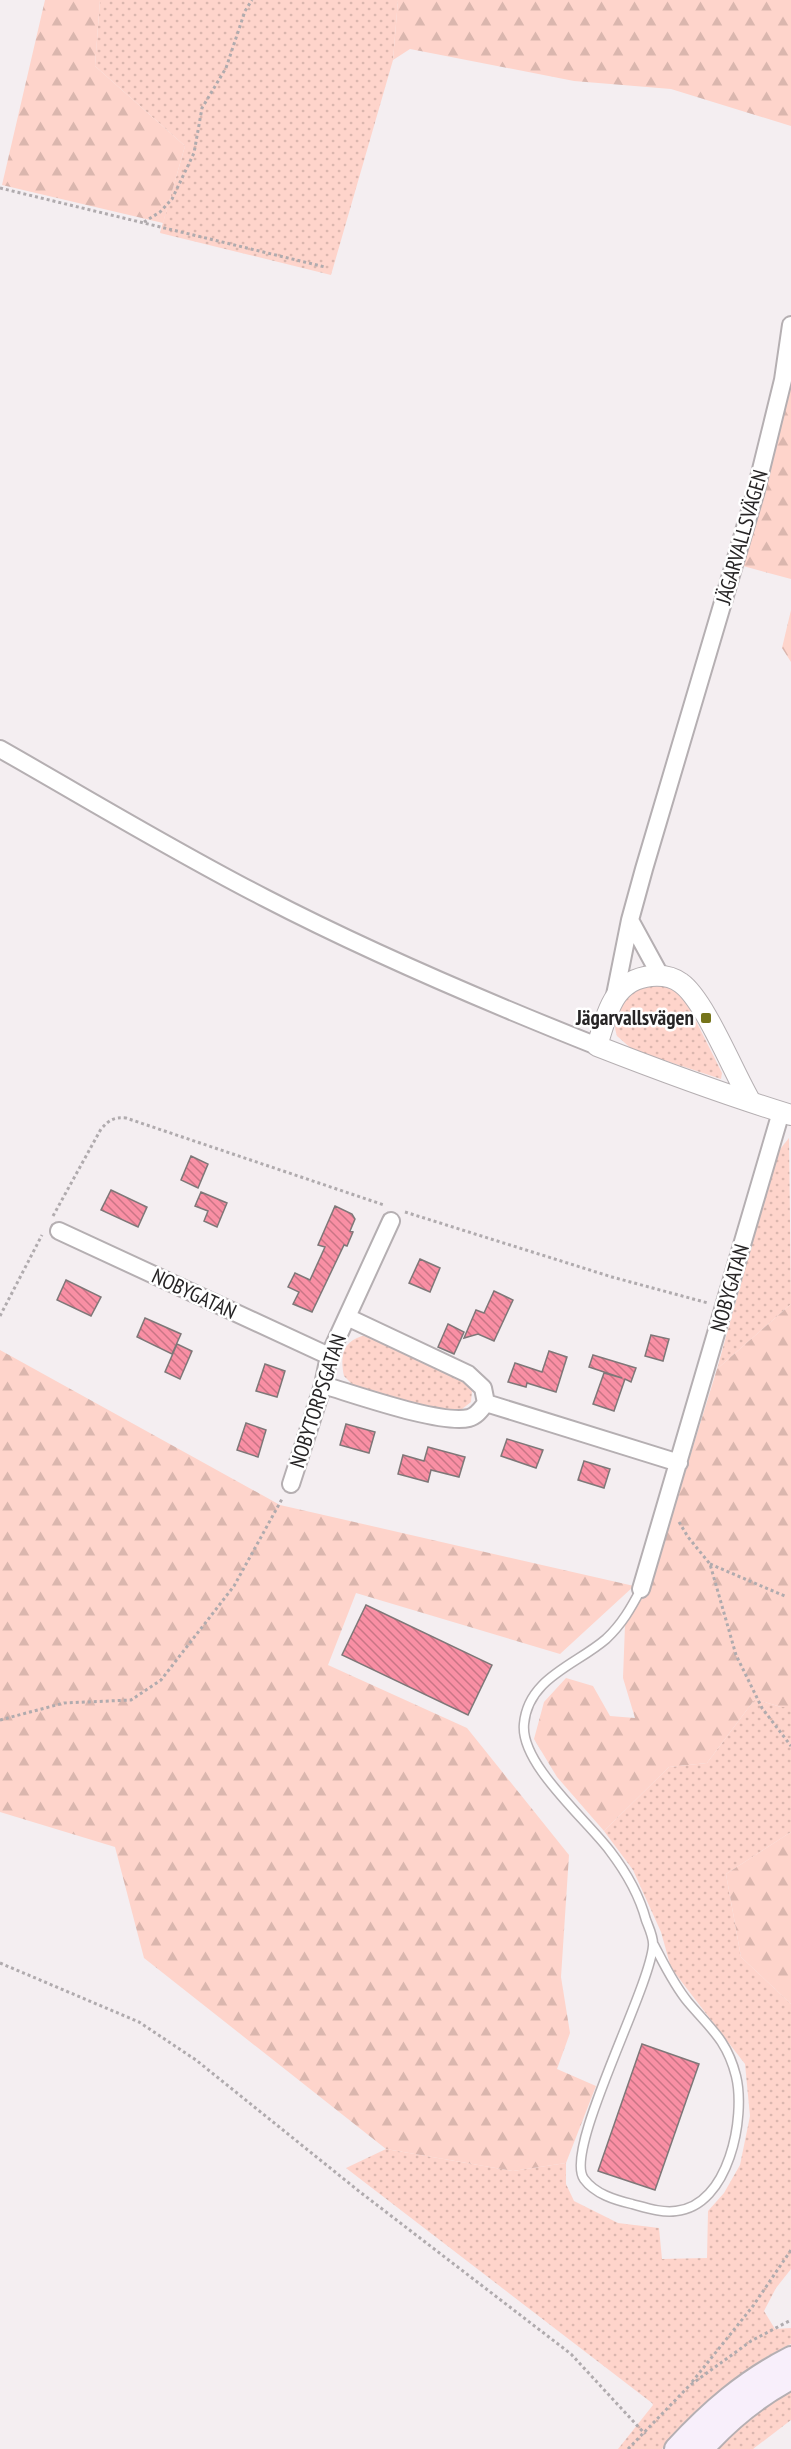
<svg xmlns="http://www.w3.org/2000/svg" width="791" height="2449" font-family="'PT Sans Narrow',sans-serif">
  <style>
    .grass { fill: url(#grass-dots) }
    .forest { fill: url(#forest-firs) }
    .building { fill: url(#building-back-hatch); stroke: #7e7778; stroke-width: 1.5 }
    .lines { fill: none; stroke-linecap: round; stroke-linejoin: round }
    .service-casing { stroke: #b5afb2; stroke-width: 11 }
    .minor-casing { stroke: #b5afb2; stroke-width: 20 }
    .tertiary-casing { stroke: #b5afb2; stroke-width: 22 }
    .secondary-casing { stroke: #b5afb2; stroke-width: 26 }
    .path { stroke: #b0abae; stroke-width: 3; stroke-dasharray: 3 3; stroke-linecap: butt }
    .service { stroke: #fff; stroke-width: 8 }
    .minor { stroke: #fff; stroke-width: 16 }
    .tertiary { stroke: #fff; stroke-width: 20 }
    .secondary { stroke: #f8effb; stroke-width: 22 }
    .poi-dot { fill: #75741a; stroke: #fff; stroke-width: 2 }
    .labels { text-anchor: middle; stroke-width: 5; stroke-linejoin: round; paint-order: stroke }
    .street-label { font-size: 21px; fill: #262425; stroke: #fff }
    .poi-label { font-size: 21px; font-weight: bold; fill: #262425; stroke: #fff; text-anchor: end }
  </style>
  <defs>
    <pattern id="grass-dots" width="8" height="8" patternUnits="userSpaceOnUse" patternTransform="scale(1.5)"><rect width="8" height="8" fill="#fed4cb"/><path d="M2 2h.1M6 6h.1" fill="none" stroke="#dab6ae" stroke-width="1.8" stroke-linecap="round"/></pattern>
    <pattern id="forest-firs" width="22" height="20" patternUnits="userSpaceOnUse" patternTransform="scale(1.5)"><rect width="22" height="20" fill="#fed4cb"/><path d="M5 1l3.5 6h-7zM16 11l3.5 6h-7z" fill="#dab6ae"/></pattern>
    <pattern id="building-back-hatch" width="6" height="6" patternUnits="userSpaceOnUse" patternTransform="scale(1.5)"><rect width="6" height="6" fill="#f98fa4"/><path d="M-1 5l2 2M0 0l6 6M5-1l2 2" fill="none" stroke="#c97585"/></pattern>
  </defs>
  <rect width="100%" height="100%" fill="#f4eef1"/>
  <path class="grass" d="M 100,0 L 398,0 L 393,60 L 331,275 L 160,233 L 185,146 L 95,66 Z
    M 656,985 L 669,987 L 685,999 L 722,1073 L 721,1079 L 633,1050 L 617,1036 C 608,1009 630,987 656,985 Z
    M 789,1138 L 791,1304 L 717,1369 L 777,1153 Z
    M 362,1336 L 372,1337 L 463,1380 L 472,1391 L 471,1402 L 462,1409 L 434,1409 L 367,1391 L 355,1387 L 344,1376 C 340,1357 342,1342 362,1336 Z
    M 755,1699 L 781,1707 L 791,1707 L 791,1832 L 726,1874 L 741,1957 L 791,2004 L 791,2269 L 776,2288 L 764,2311 L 775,2329 L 791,2328 L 791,2344 C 737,2370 701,2404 662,2449 L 618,2449 L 653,2405 L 652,2403 L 346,2168 L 386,2149 L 513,2171 L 566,2163 L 566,2184 L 574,2201 L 618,2223 L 659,2228 L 662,2259 L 707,2258 L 708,2211 L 724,2193 L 740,2165 L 750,2116 L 745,2064 L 671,1968 L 661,1932 L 633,1870 L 604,1831 L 669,1767 L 707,1763 Z
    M 791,2391 L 791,2420 L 753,2449 L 716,2449 L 761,2408 Z"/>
  <path class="forest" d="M 45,0 L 100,0 L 95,66 L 185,146 L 163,223 L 2,185 Z
    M 398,0 L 791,0 L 791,126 L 671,89 L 574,81 L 410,49 L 393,60 Z
    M 791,380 L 791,579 L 743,566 Z
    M 791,610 L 791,662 L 782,648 Z
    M 791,1304 L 791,1707 L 781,1707 L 755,1699 L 707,1763 L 669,1767 L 604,1831 L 557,1777 L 534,1739 L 544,1702 L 566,1678 L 593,1686 L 610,1716 L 635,1718 L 623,1678 L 625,1625 L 650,1586 L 717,1369 Z
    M 0,1350 L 280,1505 L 634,1586 L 560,1654 L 356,1593 L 328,1665 L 467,1728 L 569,1855 L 561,1977 L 570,2033 L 557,2069 L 596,2086 L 566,2163 L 513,2171 L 386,2149 L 144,1958 L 115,1847 L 0,1812 Z
    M 791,1832 L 791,2004 L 741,1957 L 726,1874 Z"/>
  <path class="building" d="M 191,1156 L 208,1164 L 198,1188 L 181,1180 Z
    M 111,1190 L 147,1207 L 138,1227 L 101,1210 Z
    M 201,1192 L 227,1203 L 217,1227 L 204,1221 L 208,1211 L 195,1206 Z
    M 335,1206 L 352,1214 L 355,1219 L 350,1231 L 353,1232 L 347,1246 L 344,1245 L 312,1312 L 293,1304 L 299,1292 L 288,1287 L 295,1273 L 310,1280 L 325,1247 L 318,1245 Z
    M 420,1259 L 440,1268 L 430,1292 L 409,1283 Z
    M 66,1280 L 101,1297 L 91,1316 L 57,1300 Z
    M 494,1291 L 513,1300 L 494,1341 L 478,1334 L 464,1338 L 476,1310 L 484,1313 Z
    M 145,1318 L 181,1334 L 172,1354 L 137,1337 Z
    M 448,1324 L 464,1332 L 454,1354 L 438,1347 Z
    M 651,1335 L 669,1339 L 663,1361 L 645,1356 Z
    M 177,1344 L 192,1351 L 180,1379 L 165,1372 Z
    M 549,1351 L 567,1357 L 556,1392 L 527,1383 L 526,1387 L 508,1382 L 515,1363 L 542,1372 Z
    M 593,1355 L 636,1368 L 631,1382 L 625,1379 L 614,1411 L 593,1404 L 604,1373 L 622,1378 L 589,1367 Z
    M 265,1364 L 285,1371 L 277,1397 L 256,1391 Z
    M 246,1423 L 266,1430 L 258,1457 L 237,1450 Z
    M 346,1424 L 375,1432 L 369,1453 L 340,1445 Z
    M 507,1439 L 543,1450 L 536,1468 L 501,1456 Z
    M 428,1447 L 465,1457 L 459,1477 L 431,1470 L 428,1482 L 398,1474 L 403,1455 L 424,1461 Z
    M 584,1461 L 610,1469 L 604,1488 L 578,1480 Z
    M 366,1605 L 492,1665 L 468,1715 L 342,1655 Z
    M 642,2044 L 699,2064 L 655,2190 L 598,2171 Z"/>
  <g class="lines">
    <g class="service-casing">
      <path id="service" d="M 641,1589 C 631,1608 622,1624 606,1639 C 576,1665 528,1678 524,1724 C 520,1764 587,1820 610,1851 C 626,1872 639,1894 646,1920 C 649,1928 654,1938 653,1946 C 649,1991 563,2151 584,2179 C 595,2194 615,2200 632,2204 C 647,2208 662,2213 676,2211 C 729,2206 746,2117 736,2076 C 727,2040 710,2028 688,2002 C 674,1985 664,1964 654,1945"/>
    </g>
    <g class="minor-casing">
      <path id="minor" d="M 0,749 C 88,799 175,852 265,898 C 373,954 484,1001 597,1046
        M 630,920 L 660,975
        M 615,995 L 630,920 L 644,869 L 755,494 L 783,380 L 791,325
        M 59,1231 L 329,1356
        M 323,1385 C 354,1394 441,1425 469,1418 C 477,1416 481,1409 486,1403 L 483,1388 L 468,1374 L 347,1317
        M 486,1403 L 679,1463
        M 291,1484 L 323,1385 L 329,1356 L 391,1221
        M 641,1589 L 781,1112"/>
    </g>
    <g class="tertiary-casing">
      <path id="tertiary" d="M 751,1102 C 734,1074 705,1000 681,983 C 672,976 662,975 651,976 C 612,980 607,1015 597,1046 C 661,1071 726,1095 791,1115"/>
    </g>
    <g class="secondary-casing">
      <path id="secondary" d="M 676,2449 C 711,2411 746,2381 791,2358
        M 702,2449 C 727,2421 757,2396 791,2378"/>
    </g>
    <path class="path" d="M 0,188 L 325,267
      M 144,222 L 160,212 L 172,199 L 194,153 L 202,108 L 226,68 L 245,11 L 252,0
      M 405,1212 L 612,1277 L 708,1303
      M 53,1216 L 101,1129 C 109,1120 114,1117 126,1118 L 384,1205
      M 0,1316 L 42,1235
      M 679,1522 L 688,1537 L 710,1564 L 736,1655 L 762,1708 L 791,1746
      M 710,1564 L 787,1597
      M 0,1720 L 64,1703 L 131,1700 L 161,1680 L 234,1586 L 282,1499
      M 0,1963 L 139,2022 L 196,2060 L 360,2192 L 571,2354 L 645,2434
      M 692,2382 L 753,2306 L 791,2250
      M 628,2449 L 689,2386 L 751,2341 L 791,2320"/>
    <use href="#service" class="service"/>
    <use href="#minor" class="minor"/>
    <use href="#tertiary" class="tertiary"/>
    <use href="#secondary" class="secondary"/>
  </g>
  <rect class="poi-dot" x="700" y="1012" width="12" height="12" rx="3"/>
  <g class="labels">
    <g class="street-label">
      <text transform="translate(742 537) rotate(-74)" y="7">JÄGARVALLSVÄGEN</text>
      <text transform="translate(730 1288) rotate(-74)" y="7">NOBYGATAN</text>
      <text transform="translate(194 1294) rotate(25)" y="7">NOBYGATAN</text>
      <text transform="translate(318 1401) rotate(-72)" y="7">NOBYTORPSGATAN</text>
    </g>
    <g class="poi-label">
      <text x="694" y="1025">Jägarvallsvägen</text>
    </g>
  </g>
</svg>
